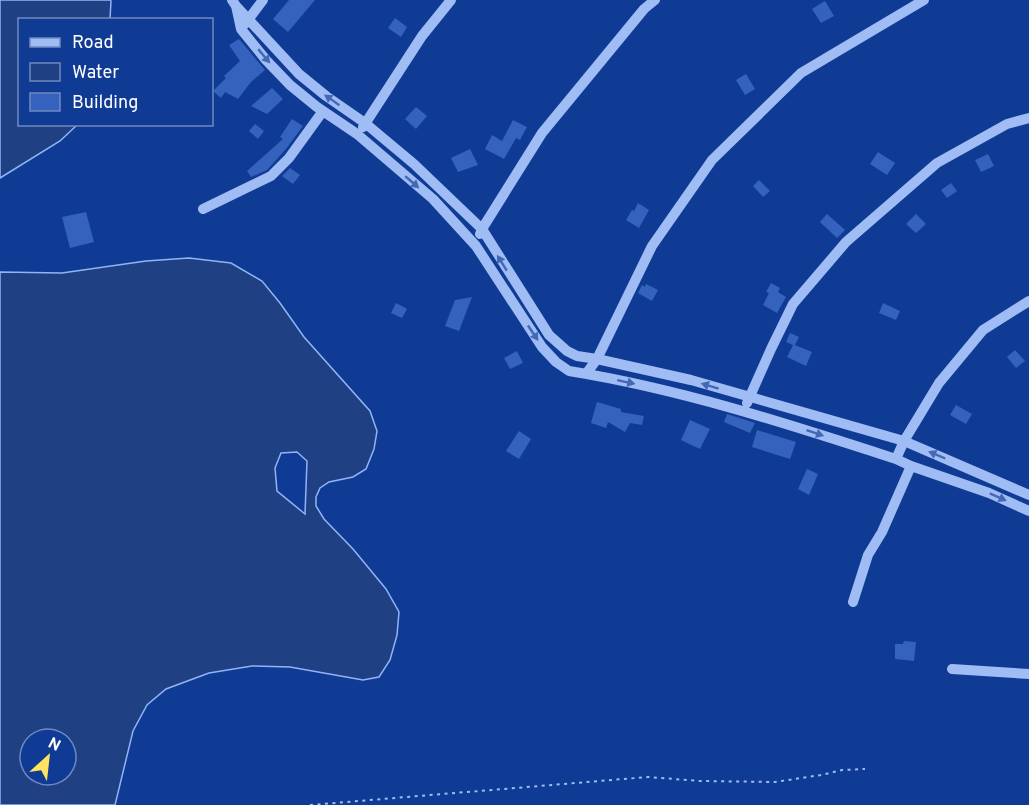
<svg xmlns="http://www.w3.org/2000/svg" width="1029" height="805" font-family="Overpass,sans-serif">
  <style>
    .water { fill: #204084; stroke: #90b4f7; stroke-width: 1.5; fill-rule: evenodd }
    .building { fill: #3462bc }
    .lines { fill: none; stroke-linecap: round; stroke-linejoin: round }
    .path { stroke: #9fbcf4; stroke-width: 2; stroke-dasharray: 3 4.5; stroke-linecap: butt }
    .minor { stroke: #9fbcf4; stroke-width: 10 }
    .oneway { fill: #4268b6 }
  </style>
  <rect width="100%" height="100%" fill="#103b95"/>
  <path class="water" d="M 0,0 L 110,0 L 111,1 L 110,19 L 20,20 L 20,124 L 77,125 L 60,141 L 0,178 Z
    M 189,258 L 231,263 L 262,281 L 280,303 L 304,337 L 370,411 L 377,431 L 374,449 L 366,469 L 353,477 L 329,482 L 320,488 L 316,497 L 316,506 L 324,519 L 353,549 L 386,589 L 399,612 L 397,635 L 390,660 L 379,677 L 363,680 L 290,667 L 252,666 L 209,673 L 166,689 L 147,705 L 133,731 L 115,805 L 0,805 L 0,272 L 62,273 L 146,261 ZM 297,452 L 307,461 L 305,514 L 277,491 L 275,468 L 281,453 ZM 30,739 L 66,739 L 66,775 L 30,775 Z"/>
  <path class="building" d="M 289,0 L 315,0 L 288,32 L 273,19 Z
    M 825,1 L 834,16 L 821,23 L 812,9 Z
    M 395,18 L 407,27 L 401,37 L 388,28 Z
    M 239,39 L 265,70 L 251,82 L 238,99 L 225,92 L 221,98 L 213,91 L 226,78 L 224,76 L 240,61 L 229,45 Z
    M 746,74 L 755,89 L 745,95 L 736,80 Z
    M 272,88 L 283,99 L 267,114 L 251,106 Z
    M 416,107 L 427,116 L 416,129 L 405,119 Z
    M 292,119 L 303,126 L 286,149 L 267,170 L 251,177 L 247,171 L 283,139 L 280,137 Z
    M 513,120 L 527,127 L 520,140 L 516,138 L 504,159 L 485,149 L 492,135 L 502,141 Z
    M 255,124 L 264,131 L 258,139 L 249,131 Z
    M 470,149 L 478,165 L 458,172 L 451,158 Z
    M 878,152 L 895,163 L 887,175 L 870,164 Z
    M 988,154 L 994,166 L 981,172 L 975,160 Z
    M 290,168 L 300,175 L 293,184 L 282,176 Z
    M 759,180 L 770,191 L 763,197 L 753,186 Z
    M 951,183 L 957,191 L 947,198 L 941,190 Z
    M 638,203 L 649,210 L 639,228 L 626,220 L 632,210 L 634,211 Z
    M 86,212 L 94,242 L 70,248 L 62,217 Z
    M 827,214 L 845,230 L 837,238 L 820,222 Z
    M 916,214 L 926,224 L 916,233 L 906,224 Z
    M 771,283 L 780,288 L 778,292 L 786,297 L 777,313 L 763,305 L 769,293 L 766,292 Z
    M 646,284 L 658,290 L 652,301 L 638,293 L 642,285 L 645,287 Z
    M 472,297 L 459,331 L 445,326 L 455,300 Z
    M 396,303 L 407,309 L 402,318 L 391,313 Z
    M 883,303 L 900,311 L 896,320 L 879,313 Z
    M 790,333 L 799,337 L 795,345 L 812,352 L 806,366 L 787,357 L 793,345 L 786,342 Z
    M 1015,350 L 1025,361 L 1016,368 L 1007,357 Z
    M 517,351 L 523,363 L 510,369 L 504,358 Z
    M 597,402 L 621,409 L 621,412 L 644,416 L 642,425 L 630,423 L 625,432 L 608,422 L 606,428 L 591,423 Z
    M 956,405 L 972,414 L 966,424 L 950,415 Z
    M 727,414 L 755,423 L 750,433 L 724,422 Z
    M 690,420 L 710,429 L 700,449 L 681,440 Z
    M 757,430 L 796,442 L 790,459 L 752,447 Z
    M 519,431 L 531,439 L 519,459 L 506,451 Z
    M 807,469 L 818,474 L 809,495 L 798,489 Z
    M 904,641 L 916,642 L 914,661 L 895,659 L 895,644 L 903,644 Z"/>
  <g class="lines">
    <path class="path" d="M 310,805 L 648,777 L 700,781 L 775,782 L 821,775 L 842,770 L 865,769"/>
    <path class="minor" d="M 232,0 L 236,6 L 299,74 L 326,96 L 365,123 L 414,164 L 482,229 L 549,335 L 567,351 L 577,356 L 597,359 L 691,380 L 904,441 L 1029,495
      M 236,6 L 241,29 L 266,60 L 290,85 L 317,107 L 357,134 L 433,199 L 476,246 L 542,347 L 556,362 L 569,371 C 681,389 788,424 896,459 L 911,466 L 989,493 L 1029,511
      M 245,24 L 263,0
      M 363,127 L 422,36 L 451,0
      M 203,209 L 271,176 L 289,158 L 323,111
      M 480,234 L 482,229 L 542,133 L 644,9 L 655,0
      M 586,374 L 597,359 L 652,246 L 712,160 L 801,73 L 924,0
      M 747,403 L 771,349 L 793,304 L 846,242 L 937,163 L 1007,124 L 1029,118
      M 896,459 L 904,441 L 939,383 L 983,330 L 1029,301
      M 853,602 L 868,555 L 882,532 L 911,466
      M 952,669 L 1029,674"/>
  </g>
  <defs><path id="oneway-solid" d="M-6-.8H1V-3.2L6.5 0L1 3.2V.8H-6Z" transform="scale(1.5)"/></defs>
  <g class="oneway">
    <use href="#oneway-solid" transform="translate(264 56) rotate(50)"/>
    <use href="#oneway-solid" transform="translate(332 100) rotate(-145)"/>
    <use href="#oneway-solid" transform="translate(412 182) rotate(41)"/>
    <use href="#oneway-solid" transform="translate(502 263) rotate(-122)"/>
    <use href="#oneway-solid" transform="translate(533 333) rotate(56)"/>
    <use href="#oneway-solid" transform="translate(626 382) rotate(12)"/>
    <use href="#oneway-solid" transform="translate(710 386) rotate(-163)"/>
    <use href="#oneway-solid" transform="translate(815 433) rotate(18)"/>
    <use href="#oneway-solid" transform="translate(937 455) rotate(-157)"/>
    <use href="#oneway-solid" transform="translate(998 497) rotate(24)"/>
  </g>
  <rect x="18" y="18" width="195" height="108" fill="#103b95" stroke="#7089bf" stroke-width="1.5"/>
  <rect x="30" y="38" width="30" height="9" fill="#9fbcf4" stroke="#7089bf" stroke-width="1.5"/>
  <text x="72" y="48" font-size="18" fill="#ffffff">Road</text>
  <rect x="30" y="63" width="30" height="18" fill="#204084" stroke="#7089bf" stroke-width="1.5"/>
  <text x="72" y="78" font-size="18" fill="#ffffff">Water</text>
  <rect x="30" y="93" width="30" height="18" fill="#3462bc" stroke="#7089bf" stroke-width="1.5"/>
  <text x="72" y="108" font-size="18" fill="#ffffff">Building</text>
  <g transform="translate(48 757) rotate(27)"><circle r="28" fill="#103b95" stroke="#7089bf" stroke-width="1.5"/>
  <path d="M0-4.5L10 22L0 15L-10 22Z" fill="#ffe361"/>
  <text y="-9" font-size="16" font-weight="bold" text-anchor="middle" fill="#ffffff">N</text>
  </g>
</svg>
